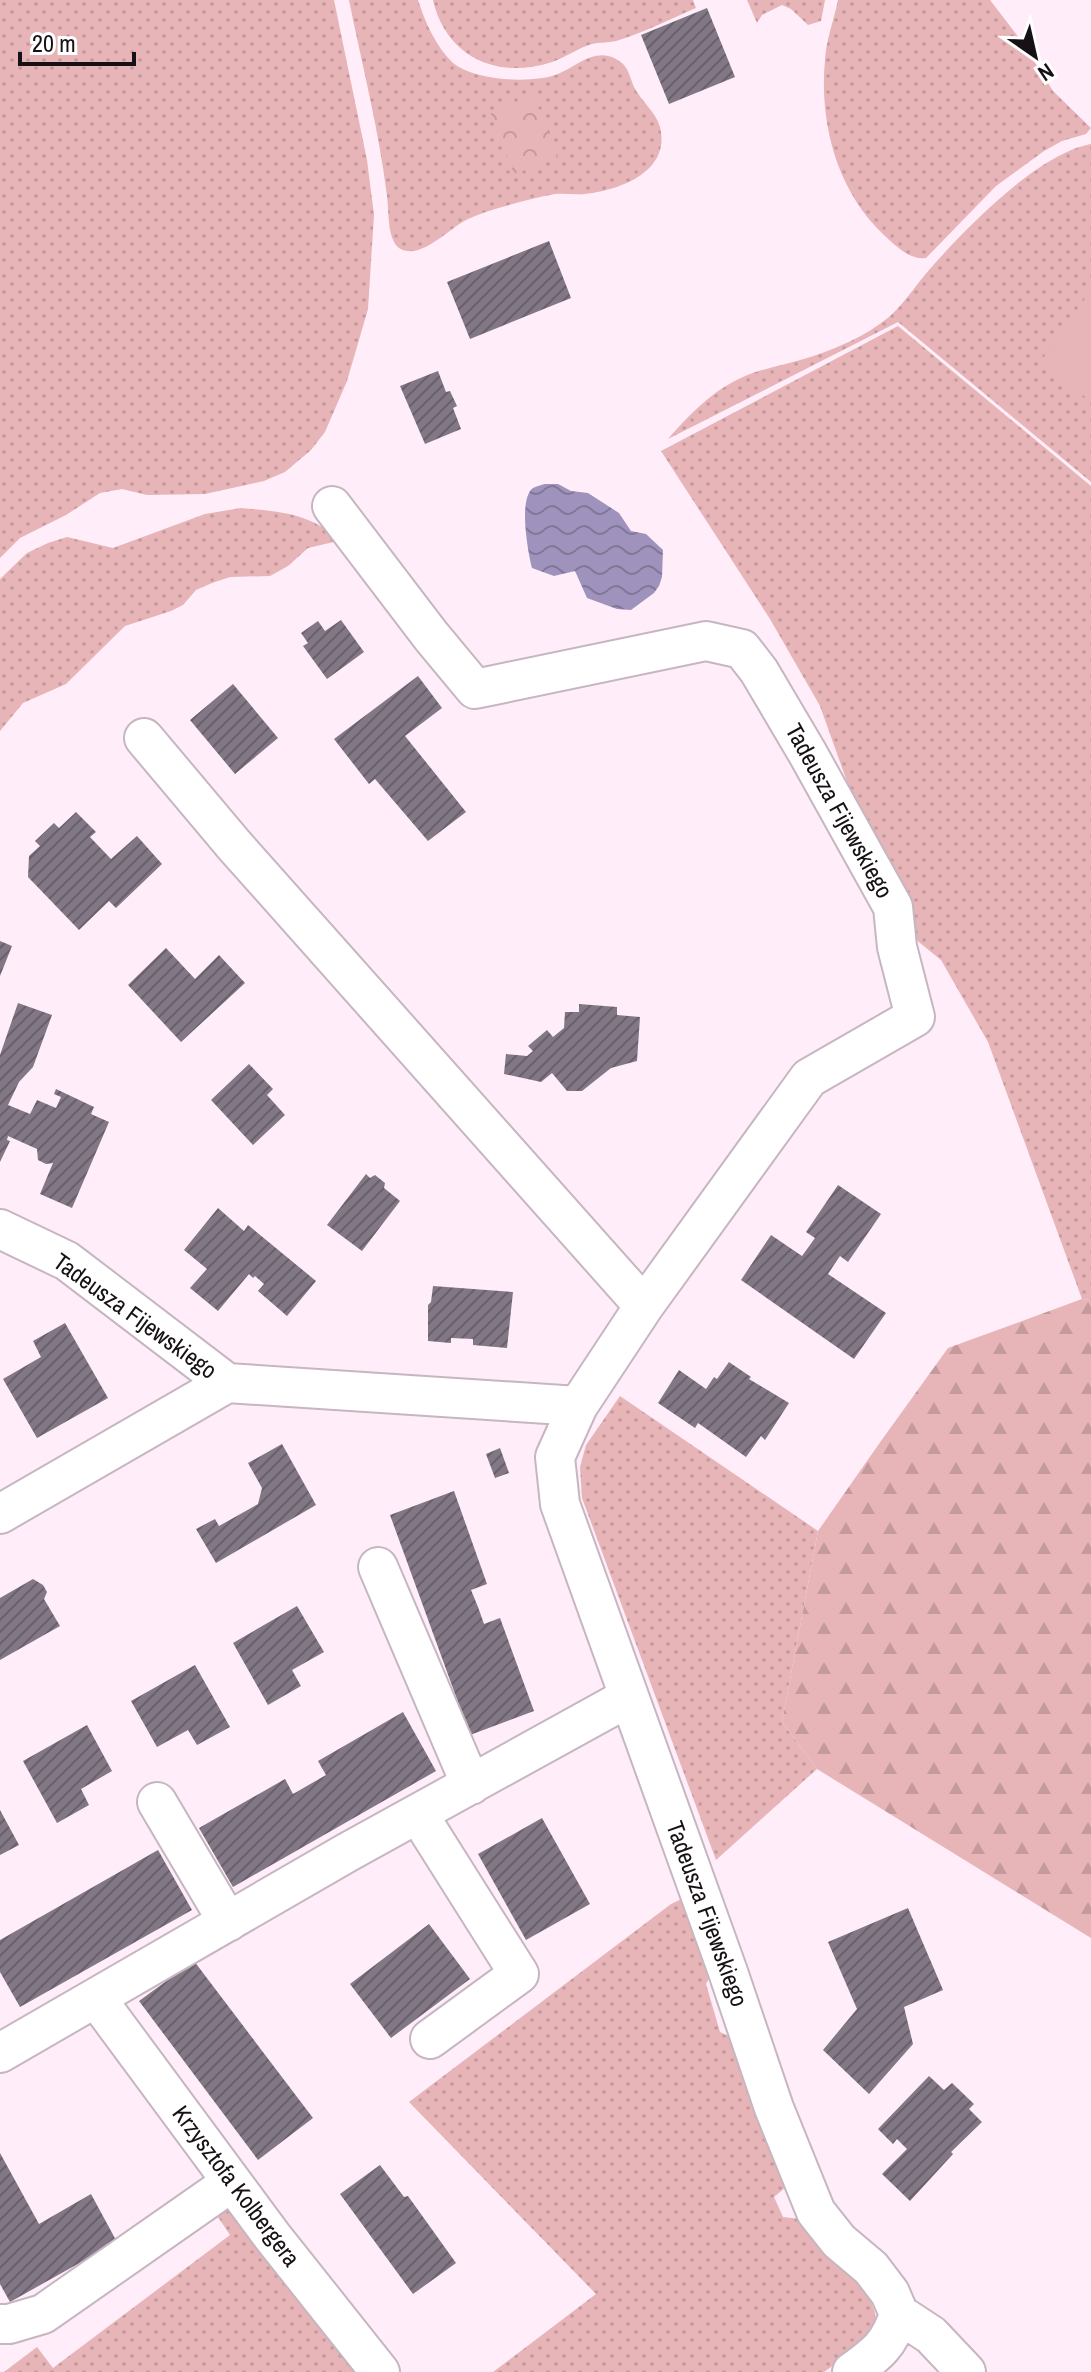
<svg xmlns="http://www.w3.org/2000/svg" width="1091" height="2372" font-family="'Archivo Narrow',sans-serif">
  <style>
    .grass { fill: url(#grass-dots) }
    .forest { fill: url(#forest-firs) }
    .park { fill: url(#park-crowns) }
    .pitch { fill: #e7b4b7 }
    .water { fill: url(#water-waves) }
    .building { fill: url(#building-hatch) }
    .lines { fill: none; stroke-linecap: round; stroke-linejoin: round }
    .minor-casing { stroke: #c6b6c1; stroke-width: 42 }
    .minor { stroke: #fff; stroke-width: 38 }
    .labels { text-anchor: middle; stroke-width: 6; stroke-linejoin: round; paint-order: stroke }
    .street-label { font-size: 24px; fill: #161115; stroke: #fff }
  </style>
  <defs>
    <pattern id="grass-dots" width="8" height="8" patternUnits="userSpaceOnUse" patternTransform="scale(2)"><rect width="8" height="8" fill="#e7b4b7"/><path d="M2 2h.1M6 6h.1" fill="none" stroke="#c59a9c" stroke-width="1.8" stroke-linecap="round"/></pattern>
    <pattern id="forest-firs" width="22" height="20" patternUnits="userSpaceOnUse" patternTransform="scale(2)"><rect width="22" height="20" fill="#e7b4b7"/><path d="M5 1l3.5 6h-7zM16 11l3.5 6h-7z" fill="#c59a9c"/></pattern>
    <pattern id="park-crowns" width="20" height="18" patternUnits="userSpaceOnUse" patternTransform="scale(2)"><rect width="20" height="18" fill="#e7b4b7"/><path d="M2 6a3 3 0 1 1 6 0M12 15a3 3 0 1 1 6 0" fill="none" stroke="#c59a9c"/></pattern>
    <pattern id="water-waves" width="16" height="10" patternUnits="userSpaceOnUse" patternTransform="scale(2)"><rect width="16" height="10" fill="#9f93bd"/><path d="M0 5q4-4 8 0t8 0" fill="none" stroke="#817798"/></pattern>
    <pattern id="building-hatch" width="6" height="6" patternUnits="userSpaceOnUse" patternTransform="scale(2)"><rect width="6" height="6" fill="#817785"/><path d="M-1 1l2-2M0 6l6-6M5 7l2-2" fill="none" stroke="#69606c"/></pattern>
  </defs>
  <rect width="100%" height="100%" fill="#ffedfa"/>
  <path class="grass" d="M 0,0 L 334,0 L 367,160 L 374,215 L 368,309 L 347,381 L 325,432 L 311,450 L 285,472 L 264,481 L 205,494 L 147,495 L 122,489 L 100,493 L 66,515 L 20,538 L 0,558 Z
    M 349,0 L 418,0 C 425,22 436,47 453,63 C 475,81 533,84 558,74 C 575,67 590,52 608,56 C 614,57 620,61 624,65 C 629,71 631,80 634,87 C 641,101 656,112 660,127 C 671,172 620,190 585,194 C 575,195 565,193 555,194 C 538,197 519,202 502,207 C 491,210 479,214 468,219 C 450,227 420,262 399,248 C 387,239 389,210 387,196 C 379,130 362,65 349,0 Z
    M 433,0 L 693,0 L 696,8 C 670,19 643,33 616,41 C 608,43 599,42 592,44 C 578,48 566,57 552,62 C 497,80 446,57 433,0 Z
    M 747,0 L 825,0 L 821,21 L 808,25 L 791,9 L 782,5 L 762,15 L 757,23 Z
    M 838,0 L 990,0 L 1020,39 L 1053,91 L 1091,128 L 1086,134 L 1062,141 L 1044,151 L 996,186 L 926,258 C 909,260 896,246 884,235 C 837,191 819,123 825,60 C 826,40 834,20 838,0 Z
    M 1091,144 L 1091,482 L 898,322 L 668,439 C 689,415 713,390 743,377 C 763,368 786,365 807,358 C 836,349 866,336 889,317 C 904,304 916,285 929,270 C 965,229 1037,154 1091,144 Z
    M 898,326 L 1091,486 L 1091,1300 L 1082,1299 L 988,1042 L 941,960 L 909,934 L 879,871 L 820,706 L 770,619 L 661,451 Z
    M 241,508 C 285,512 306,513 342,540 L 308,548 L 288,566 L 270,576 L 230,577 L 212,583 L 196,590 L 183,605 L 171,611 L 125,626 L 66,684 L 23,703 L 0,731 L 0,579 L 27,553 L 48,543 L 67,537 L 113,548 L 205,514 Z
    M 620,1396 L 818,1531 L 782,1722 L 817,1769 L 716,1860 L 582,1498 L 580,1467 L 586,1445 Z
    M 684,1898 L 712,1973 L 706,1984 L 720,2032 L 735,2039 L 787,2186 L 774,2197 L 783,2217 L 800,2219 C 819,2239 887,2299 874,2327 C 866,2347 840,2360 824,2372 L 493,2372 L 596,2294 L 409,2102 L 671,1904 Z
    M 222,2206 L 230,2212 L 295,2287 L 361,2372 L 4,2372 L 37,2347 L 53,2368 L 230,2235 L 214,2211 Z"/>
  <path class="forest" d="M 1082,1299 L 1091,1300 L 1091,1938 L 817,1769 L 782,1722 L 818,1531 L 881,1441 L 948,1348 Z"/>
  <path class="park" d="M 533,95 L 557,157 L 514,174 L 490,112 Z"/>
  <path class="pitch" d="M 1091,290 L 1091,401 L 1039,364 Z"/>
  <path class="water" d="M 545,484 L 558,484 L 571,491 L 588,493 L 619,513 L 631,531 L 646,534 L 663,550 L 662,577 L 659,586 L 654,593 L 631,610 L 617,609 L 587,598 L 575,571 L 554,576 L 532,568 C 528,552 518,499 533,488 C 537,486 541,485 545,484 Z"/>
  <path class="building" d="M 707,8 L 735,77 L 669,104 L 641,35 Z
    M 549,241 L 571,298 L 470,339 L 447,282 Z
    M 438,371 L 446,392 L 450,391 L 457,406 L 453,408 L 461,429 L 425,444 L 400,386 Z
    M 341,620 L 364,652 L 327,679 L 303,646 L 308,643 L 301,633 L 318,621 L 325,631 Z
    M 418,676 L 442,708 L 405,736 L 466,812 L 428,841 L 375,779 L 369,784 L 334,739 Z
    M 233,684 L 278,738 L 235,774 L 190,720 Z
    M 76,812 L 96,832 L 90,837 L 111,859 L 137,836 L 162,864 L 116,908 L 109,901 L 79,930 L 28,877 L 29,856 L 40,846 L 35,841 L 54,823 L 59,828 Z
    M 0,941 L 12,946 L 0,976 Z
    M 166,948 L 195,979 L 219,955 L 245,983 L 181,1042 L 128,985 Z
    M 18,1003 L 52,1015 L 33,1067 L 19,1082 L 8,1105 L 30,1114 L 37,1100 L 56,1108 L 61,1097 L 54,1094 L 56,1089 L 94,1107 L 91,1114 L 109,1122 L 72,1208 L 40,1194 L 53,1163 L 46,1164 L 38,1160 L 37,1149 L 8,1136 L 7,1140 L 10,1141 L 0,1162 L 0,1055 Z
    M 579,1004 L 617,1007 L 617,1015 L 640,1017 L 637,1061 L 611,1068 L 582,1091 L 567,1091 L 552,1073 L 541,1082 L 504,1074 L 506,1054 L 527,1056 L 533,1051 L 528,1046 L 547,1030 L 553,1037 L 564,1028 L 565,1012 L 579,1012 Z
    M 249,1064 L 273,1089 L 267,1095 L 285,1115 L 253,1145 L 211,1100 Z
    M 366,1174 L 370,1178 L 375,1175 L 385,1183 L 384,1188 L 400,1201 L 362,1251 L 327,1225 Z
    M 838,1185 L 881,1214 L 848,1262 L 840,1256 L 828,1274 L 886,1313 L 854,1359 L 741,1280 L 771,1235 L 802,1256 L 815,1238 L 806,1232 Z
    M 218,1208 L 244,1231 L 248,1225 L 316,1281 L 287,1316 L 258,1291 L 264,1284 L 255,1276 L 253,1278 L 249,1274 L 218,1311 L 190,1288 L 207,1269 L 184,1250 Z
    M 433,1286 L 513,1292 L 507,1348 L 473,1345 L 473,1339 L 451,1338 L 451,1343 L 428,1341 L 428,1305 L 431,1302 Z
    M 65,1323 L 108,1398 L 37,1438 L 3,1379 L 41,1357 L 33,1341 Z
    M 729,1362 L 751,1377 L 749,1379 L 789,1403 L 765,1440 L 761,1436 L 746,1457 L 698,1423 L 695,1428 L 658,1403 L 679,1370 L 706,1389 L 714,1377 L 717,1379 Z
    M 282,1444 L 316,1505 L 216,1563 L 196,1529 L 215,1519 L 219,1526 L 258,1504 L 262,1488 L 248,1463 Z
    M 500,1448 L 509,1473 L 495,1478 L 486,1454 Z
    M 454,1491 L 487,1584 L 471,1590 L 478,1607 L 484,1624 L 500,1618 L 534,1711 L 470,1735 L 390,1515 Z
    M 33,1579 L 43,1585 L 47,1592 L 44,1599 L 60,1626 L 0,1660 L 0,1598 Z
    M 297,1606 L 324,1652 L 292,1670 L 301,1686 L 268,1705 L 233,1643 Z
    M 195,1665 L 230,1727 L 197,1745 L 188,1730 L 157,1747 L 131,1701 Z
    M 403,1712 L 436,1771 L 233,1887 L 199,1828 L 285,1779 L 293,1794 L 326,1775 L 318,1761 Z
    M 87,1725 L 112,1771 L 81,1789 L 89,1805 L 57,1823 L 23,1761 Z
    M 0,1810 L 19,1845 L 0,1855 Z
    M 542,1818 L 590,1904 L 526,1940 L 478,1854 Z
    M 158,1850 L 192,1910 L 20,2007 L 0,1972 L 0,1940 Z
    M 908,1908 L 943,1990 L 904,2007 L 913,2044 L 869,2094 L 823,2050 L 857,2009 L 828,1942 Z
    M 429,1924 L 470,1979 L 391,2038 L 350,1984 Z
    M 194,1961 L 313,2118 L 258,2160 L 139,2001 Z
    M 929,2076 L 944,2090 L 952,2083 L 974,2104 L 969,2109 L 982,2122 L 951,2152 L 953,2154 L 910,2201 L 882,2174 L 907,2149 L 897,2139 L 893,2144 L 878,2129 Z
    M 0,2153 L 39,2224 L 91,2194 L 117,2242 L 10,2302 L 0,2284 Z
    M 380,2165 L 404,2197 L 408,2196 L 456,2263 L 413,2294 L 340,2194 Z"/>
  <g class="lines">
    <g class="minor-casing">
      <path id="minor" d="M 332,506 L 431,636 L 475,689 L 706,641 L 742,649 L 759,671 L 808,754 L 893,907 L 897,947 L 915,1017 L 809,1078 L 644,1306 L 578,1406 L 555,1457 L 560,1504 L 728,1972 L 774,2108 L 816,2212 L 839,2241 L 871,2268 L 890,2293 L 899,2314 L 931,2335 L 966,2372
        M 144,738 L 234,845 L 644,1306
        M 0,1229 L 67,1261 L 227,1383 L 578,1406
        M 0,1514 L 227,1383
        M 378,1567 L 471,1785
        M 157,1802 L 228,1922
        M 418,1814 L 519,1974 L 430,2039
        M 96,1998 L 272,2236 L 380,2372
        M 0,2053 L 348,1852 L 629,1697
        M 0,2324 L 9,2324 L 43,2314 L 232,2182
        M 852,2372 C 877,2354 890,2344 899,2314"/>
    </g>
    <use href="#minor" class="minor"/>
  </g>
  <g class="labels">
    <g class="street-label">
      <text transform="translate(839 811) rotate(61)" y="8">Tadeusza Fijewskiego</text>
      <text transform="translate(135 1316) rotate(36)" y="8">Tadeusza Fijewskiego</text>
      <text transform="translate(707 1914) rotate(70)" y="8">Tadeusza Fijewskiego</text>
      <text transform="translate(236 2186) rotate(53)" y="8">Krzysztofa Kolbergera</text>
    </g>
  </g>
  <g transform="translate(1035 56) rotate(146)" stroke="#ffffff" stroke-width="6" paint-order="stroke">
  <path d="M0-6L14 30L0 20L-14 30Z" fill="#161115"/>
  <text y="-12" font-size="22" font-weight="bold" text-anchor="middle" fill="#161115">N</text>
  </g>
  <path d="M20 52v12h114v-12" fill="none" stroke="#161115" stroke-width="4"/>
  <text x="32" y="52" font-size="24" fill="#161115" stroke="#ffffff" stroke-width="6" paint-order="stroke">20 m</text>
</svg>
